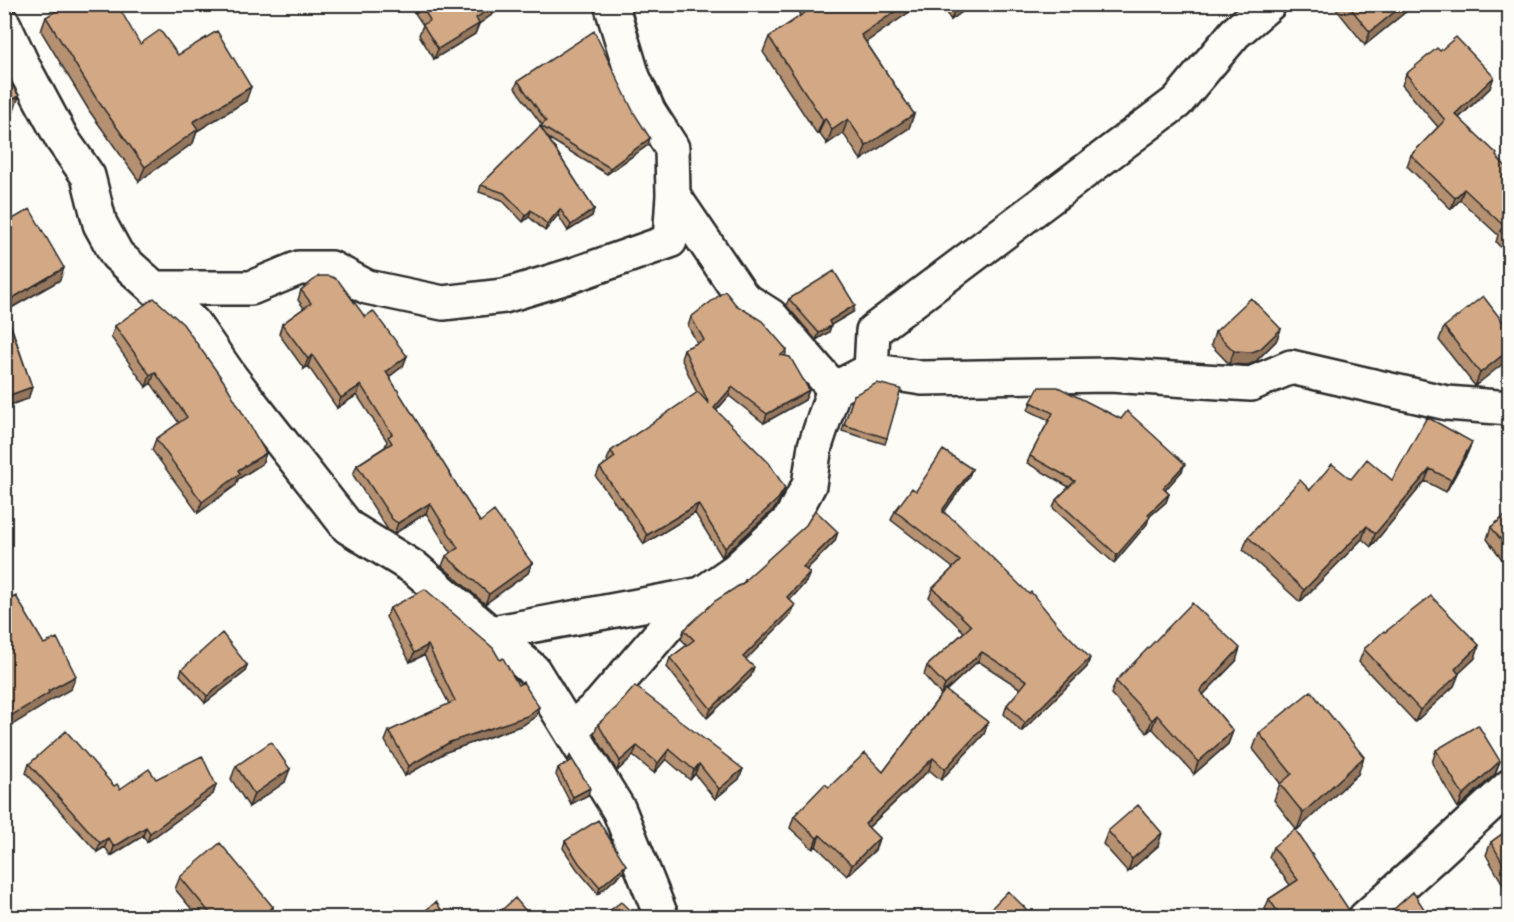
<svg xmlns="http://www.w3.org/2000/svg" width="1514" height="922" font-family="Mynerve,sans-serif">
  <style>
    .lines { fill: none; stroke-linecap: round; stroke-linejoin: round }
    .minor-casing { stroke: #2b2b2b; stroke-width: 38 }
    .minor { stroke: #fdfcf7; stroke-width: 33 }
    .wall { fill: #b59172; stroke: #2b2b2b; stroke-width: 1.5 }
    .shaded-wall { fill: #94765d; stroke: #2b2b2b; stroke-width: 1.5 }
    .building { fill: #d3a985; stroke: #2b2b2b; stroke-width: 1.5 }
  </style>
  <rect width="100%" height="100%" fill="#fdfcf7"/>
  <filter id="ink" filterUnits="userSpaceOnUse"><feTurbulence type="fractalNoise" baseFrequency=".0167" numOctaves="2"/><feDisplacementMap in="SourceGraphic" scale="12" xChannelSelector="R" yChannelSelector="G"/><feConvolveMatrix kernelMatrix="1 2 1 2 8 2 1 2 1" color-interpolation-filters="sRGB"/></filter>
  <g filter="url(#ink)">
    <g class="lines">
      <g class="minor-casing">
        <path id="minor" d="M 4,25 L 24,68 L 62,139 L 88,176 L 100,224 L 117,255 L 193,323 L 232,379 L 348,527 L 416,569 L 533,670 L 619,810 L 662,918
          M 673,195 L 743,298 L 771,316 L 834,389
          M 156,288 L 251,288 L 299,268 L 331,268 L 367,287 L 443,303 L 504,296 L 573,275 L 670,241 L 673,195 L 672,148 L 649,112 L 633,77 L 611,4
          M 871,370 L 873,331 L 1177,102 L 1235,33 L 1269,4
          M 492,633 L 702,594
          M 570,730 L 599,705 L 669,624 L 703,593 L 736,570 L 790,520 L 809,485 L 815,446 L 834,389 L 871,370 L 922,378 L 1110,375 L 1251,384 L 1291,367 L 1447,403 L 1510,408
          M 1365,918 L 1432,858 L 1510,786"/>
      </g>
      <use href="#minor" class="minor"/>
    </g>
    <path class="wall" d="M 409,4 L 507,4 L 479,24 L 475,34 L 434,59 L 419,35 L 423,25 Z
      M 803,4 L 921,4 L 866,42 L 914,114 L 909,128 L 861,160 L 843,133 L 827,144 L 819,133 L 817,134 L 763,52 L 769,37 L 799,17 L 799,16 Z
      M 940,4 L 973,4 L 951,20 Z
      M 1332,4 L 1410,4 L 1408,10 L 1365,45 Z
      M 46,17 L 178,55 L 246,101 L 197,131 L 193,143 L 139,181 L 90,112 L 41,31 Z
      M 1440,51 L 1490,88 L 1459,118 L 1509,170 L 1509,257 L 1496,242 L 1498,235 L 1460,200 L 1451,209 L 1407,166 L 1411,155 L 1438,127 L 1402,85 L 1406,74 Z
      M 518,81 L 648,145 L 607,174 L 548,138 L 594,209 L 592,216 L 568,231 L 558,215 L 545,231 L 529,217 L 523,222 L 502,200 L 479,192 L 481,185 L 542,125 L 515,88 Z
      M 4,224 L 60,280 L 6,311 L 32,387 L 28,399 L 4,407 Z
      M 301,290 L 365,317 L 407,356 L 403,366 L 389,377 L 480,522 L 532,563 L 528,573 L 485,604 L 442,566 L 446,556 L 451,553 L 426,513 L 394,534 L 388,530 L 353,475 L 357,465 L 385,447 L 387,441 L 357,395 L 337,408 L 308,366 L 304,369 L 279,334 L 282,324 L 304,308 L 298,300 Z
      M 789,299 L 853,312 L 831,325 L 829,332 L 816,340 L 786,305 Z
      M 736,305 L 787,350 L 785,356 L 809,390 L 805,400 L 764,423 L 729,396 L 716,411 L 781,497 L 775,508 L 722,557 L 695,513 L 644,544 L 619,506 L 618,507 L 596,477 L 600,468 L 608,462 L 607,460 L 611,451 L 697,393 L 681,358 L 684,349 L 697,343 L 688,326 L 691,317 Z
      M 115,326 L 266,453 L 262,464 L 238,479 L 236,485 L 198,513 L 152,450 L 156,439 L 179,423 L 151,383 L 146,387 L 111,337 Z
      M 1444,327 L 1509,330 L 1475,386 L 1439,340 Z
      M 1281,329 L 1276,341 L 1255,362 L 1248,365 L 1229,364 L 1211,345 L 1215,332 Z
      M 854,395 L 887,438 L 885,444 L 842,431 Z
      M 1031,402 L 1182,471 L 1165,490 L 1169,494 L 1166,502 L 1149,517 L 1147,524 L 1114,563 L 1053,508 L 1056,500 L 1069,487 L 1027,463 L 1030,456 L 1049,420 L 1028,410 Z
      M 1472,442 L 1467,454 L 1446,492 L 1425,481 L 1371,547 L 1362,539 L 1300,602 L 1243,550 L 1248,537 L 1310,490 L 1351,479 L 1392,480 Z
      M 972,469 L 968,478 L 944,512 L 1087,667 L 1021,732 L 1004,714 L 1007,705 L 1021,689 L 978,661 L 946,691 L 988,722 L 984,734 L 941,780 L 929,770 L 868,828 L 879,838 L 875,850 L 847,876 L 816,846 L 813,849 L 790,828 L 794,816 L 829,787 L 883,772 L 941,695 L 924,675 L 927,666 L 964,632 L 929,598 L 933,588 L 953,568 L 891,520 L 895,511 L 916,491 Z
      M 1509,513 L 1509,558 L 1504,562 L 1487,539 L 1491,527 Z
      M 835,541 L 806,570 L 806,582 L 790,600 L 791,614 L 746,659 L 751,676 L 707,718 L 667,667 L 670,658 L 687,645 L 681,639 L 684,630 L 744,582 L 745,580 Z
      M 390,608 L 500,660 L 536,716 L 523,725 L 446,752 L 405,776 L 385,741 L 389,731 L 449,704 L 424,655 L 410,662 L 386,617 Z
      M 1385,632 L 1479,645 L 1475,658 L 1459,673 L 1454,686 L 1415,722 L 1359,662 L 1364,649 Z
      M 1236,661 L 1203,695 L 1233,731 L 1228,744 L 1194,774 L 1152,728 L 1147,733 L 1111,694 L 1116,681 Z
      M 247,665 L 245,672 L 205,703 L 180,675 L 182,669 Z
      M 598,724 L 743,769 L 739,779 L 715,799 L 695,774 L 690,780 L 666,759 L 654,773 L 633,756 L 617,771 L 594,734 Z
      M 1259,733 L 1358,774 L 1297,830 L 1274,800 L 1280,783 L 1253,749 Z
      M 1436,750 L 1500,761 L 1495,774 L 1458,808 L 1432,763 Z
      M 570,756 L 588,795 L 571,804 L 556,775 L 558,768 L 567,763 Z
      M 29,764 L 114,786 L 120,789 L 156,779 L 216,785 L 213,794 L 147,842 L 143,836 L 111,856 L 105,847 L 97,852 L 26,773 Z
      M 236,766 L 285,782 L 249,807 L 231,779 Z
      M 1509,829 L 1509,895 L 1486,855 L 1491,842 Z
      M 1108,831 L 1158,846 L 1128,872 L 1103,844 Z
      M 565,841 L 626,865 L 623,872 L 598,894 L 577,869 L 563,848 Z
      M 1273,847 L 1352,918 L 1271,918 L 1265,909 L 1269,899 L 1290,885 L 1269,857 Z
      M 180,877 L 273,907 L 270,918 L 199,918 L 175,889 Z"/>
    <path class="shaded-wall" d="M 496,4 L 507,4 L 479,24 L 475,34 L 434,59 L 438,49 L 476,18 Z
      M 906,4 L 921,4 L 856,49 L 861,35 Z
      M 958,4 L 973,4 L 951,20 L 956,6 Z
      M 1404,4 L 1410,4 L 1408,10 L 1365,45 L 1370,32 Z
      M 1494,77 L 1490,88 L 1451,125 L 1455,114 Z
      M 251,87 L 246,101 L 197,131 L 193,143 L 139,181 L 145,167 L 193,122 Z
      M 19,96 L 13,114 L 4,119 L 4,105 Z
      M 914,114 L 909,128 L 861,160 L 866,146 Z
      M 825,118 L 819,133 L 817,134 L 823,120 Z
      M 848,119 L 843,133 L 827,144 L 832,130 Z
      M 650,138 L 648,145 L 607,174 L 610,168 Z
      M 1464,189 L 1460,200 L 1451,209 L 1455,198 Z
      M 560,209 L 558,215 L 545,231 L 547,224 Z
      M 594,209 L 592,216 L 568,231 L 571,225 Z
      M 531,210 L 529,217 L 523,222 L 526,215 Z
      M 64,268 L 60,280 L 4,312 L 4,303 Z
      M 855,305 L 853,312 L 826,328 L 829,321 Z
      M 831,326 L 829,332 L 816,340 L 819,333 Z
      M 1281,329 L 1276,341 L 1255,362 L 1248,365 L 1229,364 L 1234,351 Z
      M 1509,350 L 1509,359 L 1475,386 L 1480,373 Z
      M 312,355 L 308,366 L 304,369 L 308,359 Z
      M 407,356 L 403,366 L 382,382 L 386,372 Z
      M 155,372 L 151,383 L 146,387 L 150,375 Z
      M 361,385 L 357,395 L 337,408 L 341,398 Z
      M 32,387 L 28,399 L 4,407 L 4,403 L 7,396 Z
      M 732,387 L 729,396 L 710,417 L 714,408 Z
      M 809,390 L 805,400 L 764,423 L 767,414 Z
      M 1472,442 L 1467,454 L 1446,492 L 1451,480 Z
      M 266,453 L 262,464 L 238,479 L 236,485 L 198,513 L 202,502 L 238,470 Z
      M 1185,464 L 1182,471 L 1160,496 L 1163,488 Z
      M 972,469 L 968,478 L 939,519 L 943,509 Z
      M 1430,469 L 1425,481 L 1371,547 L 1375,534 Z
      M 785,488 L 781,497 L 775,508 L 722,557 L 725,548 Z
      M 1169,494 L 1166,502 L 1149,517 L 1147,524 L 1114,563 L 1117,555 L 1148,514 Z
      M 430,503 L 426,513 L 394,534 L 398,523 Z
      M 698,504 L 695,513 L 644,544 L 647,535 Z
      M 1367,526 L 1362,539 L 1300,602 L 1304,590 Z
      M 838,532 L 835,541 L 800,576 L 803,567 Z
      M 1508,549 L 1509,549 L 1509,558 L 1504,562 Z
      M 532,563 L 528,573 L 485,604 L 489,594 Z
      M 810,573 L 806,582 L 784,606 L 787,597 Z
      M 795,605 L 791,614 L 740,666 L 743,657 Z
      M 428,645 L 424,655 L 410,662 L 414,653 Z
      M 1479,645 L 1475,658 L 1452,680 L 1459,674 L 1454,686 L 1415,722 L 1420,710 L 1455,669 Z
      M 1240,648 L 1236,661 L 1195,703 L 1200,691 Z
      M 982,652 L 978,661 L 941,695 L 945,685 Z
      M 1090,658 L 1087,667 L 1021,732 L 1025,723 Z
      M 247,665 L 245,672 L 205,703 L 207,696 Z
      M 754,667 L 751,676 L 707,718 L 711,709 Z
      M 76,676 L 71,689 L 46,703 L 45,705 L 4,730 L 4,720 L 48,691 Z
      M 539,707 L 536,716 L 523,725 L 446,752 L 405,776 L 409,766 L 450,742 Z
      M 1157,715 L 1152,728 L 1147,733 L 1152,720 Z
      M 988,722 L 984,734 L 941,780 L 945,769 Z
      M 1233,731 L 1228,744 L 1194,774 L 1198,762 Z
      M 637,746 L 633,756 L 617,771 L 620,761 Z
      M 669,749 L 666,759 L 654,773 L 658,763 Z
      M 1364,757 L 1358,774 L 1297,830 L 1303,813 Z
      M 933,758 L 929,770 L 860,835 L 865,824 Z
      M 1500,761 L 1495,774 L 1458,808 L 1463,795 Z
      M 699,764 L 695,774 L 690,780 L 694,770 Z
      M 290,769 L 285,782 L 249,807 L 254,794 Z
      M 743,769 L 739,779 L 715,799 L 719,789 Z
      M 216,785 L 213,794 L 147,842 L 150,833 Z
      M 590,788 L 588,795 L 571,804 L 573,797 Z
      M 146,827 L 143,836 L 111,856 L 114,847 Z
      M 1162,833 L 1158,846 L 1128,872 L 1132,859 Z
      M 820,835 L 816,846 L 813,849 L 817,838 Z
      M 108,838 L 105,847 L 97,852 L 100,843 Z
      M 879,838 L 875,850 L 847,876 L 852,865 Z
      M 626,865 L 623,872 L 598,894 L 600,887 Z
      M 273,907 L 270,918 L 263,918 L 264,915 Z"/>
    <path class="building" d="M 67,4 L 117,4 L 140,44 L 160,30 L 178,55 L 217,31 L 251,87 L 193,122 L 198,129 L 145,167 L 96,98 L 46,17 Z
      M 420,4 L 496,4 L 476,18 L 479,24 L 438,49 L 423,25 L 430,20 Z
      M 806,4 L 906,4 L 861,35 L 914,114 L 866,146 L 848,119 L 832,130 L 825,118 L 823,120 L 769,37 L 809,10 Z
      M 1347,4 L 1404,4 L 1370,32 Z
      M 594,31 L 634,113 L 650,138 L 610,168 L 541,126 L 546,121 L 518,81 Z
      M 1456,37 L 1494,77 L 1455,114 L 1497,154 L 1496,156 L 1509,170 L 1509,241 L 1500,231 L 1504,226 L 1464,189 L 1455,198 L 1411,155 L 1445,120 L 1406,74 L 1437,48 L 1440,51 Z
      M 4,72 L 19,96 L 4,105 Z
      M 540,126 L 594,209 L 571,225 L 560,209 L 547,224 L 531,210 L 526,215 L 504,193 L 481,185 Z
      M 30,209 L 64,268 L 4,303 L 4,224 Z
      M 834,271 L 855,305 L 829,321 L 831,326 L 819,333 L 789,299 Z
      M 319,276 L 330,276 L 338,280 L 365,317 L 373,311 L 407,356 L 386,372 L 480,522 L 494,511 L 532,563 L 489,594 L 446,556 L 458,548 L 430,503 L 398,523 L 392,519 L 357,465 L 392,443 L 388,437 L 392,434 L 361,385 L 341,398 L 312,355 L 308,359 L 282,324 L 311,303 L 301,290 Z
      M 725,291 L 736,305 L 762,321 L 787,350 L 781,355 L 790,357 L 809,390 L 767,414 L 732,387 L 714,408 L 769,463 L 785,488 L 778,499 L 725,548 L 698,504 L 647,535 L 622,497 L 621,498 L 600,468 L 615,457 L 611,451 L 698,392 L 709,404 L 684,349 L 704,340 L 691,317 Z
      M 1483,296 L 1509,330 L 1509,350 L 1480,373 L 1444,327 Z
      M 154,298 L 183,324 L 225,383 L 266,453 L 238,470 L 240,474 L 202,502 L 156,439 L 187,417 L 155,372 L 150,375 L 115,326 Z
      M 1251,298 L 1281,329 L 1260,349 L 1252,352 L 1234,351 L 1215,332 Z
      M 4,307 L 32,387 L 7,396 L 4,388 Z
      M 877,383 L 901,389 L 887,438 L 844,425 L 854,395 Z
      M 1039,387 L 1058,387 L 1121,419 L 1127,411 L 1185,464 L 1163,488 L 1169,494 L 1148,514 L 1150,517 L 1117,555 L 1056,500 L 1075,481 L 1030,456 L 1053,413 L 1031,402 Z
      M 1427,417 L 1472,442 L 1451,480 L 1430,469 L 1375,534 L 1367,526 L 1304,590 L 1248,537 L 1300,480 L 1310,490 L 1332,464 L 1351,479 L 1367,459 L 1392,480 Z
      M 943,450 L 972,469 L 943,509 L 943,512 L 954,520 L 1029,594 L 1031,592 L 1058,625 L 1090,658 L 1025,723 L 1007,705 L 1027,681 L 982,652 L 945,685 L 927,666 L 971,626 L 933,588 L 960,561 L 895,511 L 912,488 L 916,491 Z
      M 815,510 L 838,532 L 803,567 L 810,573 L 787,597 L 795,605 L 743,657 L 754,667 L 711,709 L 670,658 L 694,640 L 684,630 L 715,601 L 746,581 L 745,580 L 806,525 Z
      M 1509,513 L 1509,549 L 1508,549 L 1491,527 Z
      M 425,589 L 493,648 L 500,660 L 503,658 L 518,685 L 523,682 L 539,707 L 527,716 L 450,742 L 409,766 L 389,731 L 455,701 L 428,645 L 414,653 L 390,608 Z
      M 16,596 L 44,644 L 57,638 L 76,676 L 48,691 L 49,693 L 4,720 L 4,602 Z
      M 1431,596 L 1479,645 L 1455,669 L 1459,674 L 1420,710 L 1364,649 L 1384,631 L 1385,632 Z
      M 1192,603 L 1240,648 L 1200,691 L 1233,731 L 1198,762 L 1157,715 L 1152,720 L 1116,681 Z
      M 222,633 L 247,665 L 207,696 L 182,669 Z
      M 635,686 L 743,769 L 719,789 L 699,764 L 694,770 L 669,749 L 658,763 L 637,746 L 620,761 L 598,724 L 617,707 Z
      M 945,690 L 988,722 L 945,769 L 933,758 L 865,824 L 879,838 L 852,865 L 820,835 L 817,838 L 794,816 L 825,784 L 829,787 L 865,753 L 883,772 Z
      M 1311,691 L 1364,757 L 1303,813 L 1280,784 L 1292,774 L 1259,733 Z
      M 1478,725 L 1500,761 L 1463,795 L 1436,750 Z
      M 66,731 L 114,786 L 117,784 L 120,789 L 149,769 L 156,779 L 202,756 L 216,785 L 150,833 L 146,827 L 114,847 L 108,838 L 100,843 L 29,764 Z
      M 271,742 L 290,769 L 254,794 L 236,766 Z
      M 570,756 L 590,788 L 573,797 L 558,768 L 571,761 L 569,758 Z
      M 1138,805 L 1162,833 L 1132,859 L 1108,831 Z
      M 598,820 L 626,865 L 600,887 L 579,863 L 565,841 Z
      M 1295,829 L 1353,916 L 1351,918 L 1282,918 L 1269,899 L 1298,880 L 1273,847 Z
      M 1509,829 L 1509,874 L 1491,842 Z
      M 220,843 L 273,907 L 264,915 L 266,918 L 214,918 L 180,877 Z
      M 1008,891 L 1035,918 L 982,918 Z
      M 1413,892 L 1430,918 L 1384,918 Z
      M 515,898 L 532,918 L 493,918 Z
      M 436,902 L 447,918 L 416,918 Z
      M 621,902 L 638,918 L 600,918 Z"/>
  </g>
  <rect width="1514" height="922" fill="none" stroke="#fdfcf7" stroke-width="24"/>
  <rect x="12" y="12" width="1490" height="898" fill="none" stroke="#2b2b2b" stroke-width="2" filter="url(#ink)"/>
</svg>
